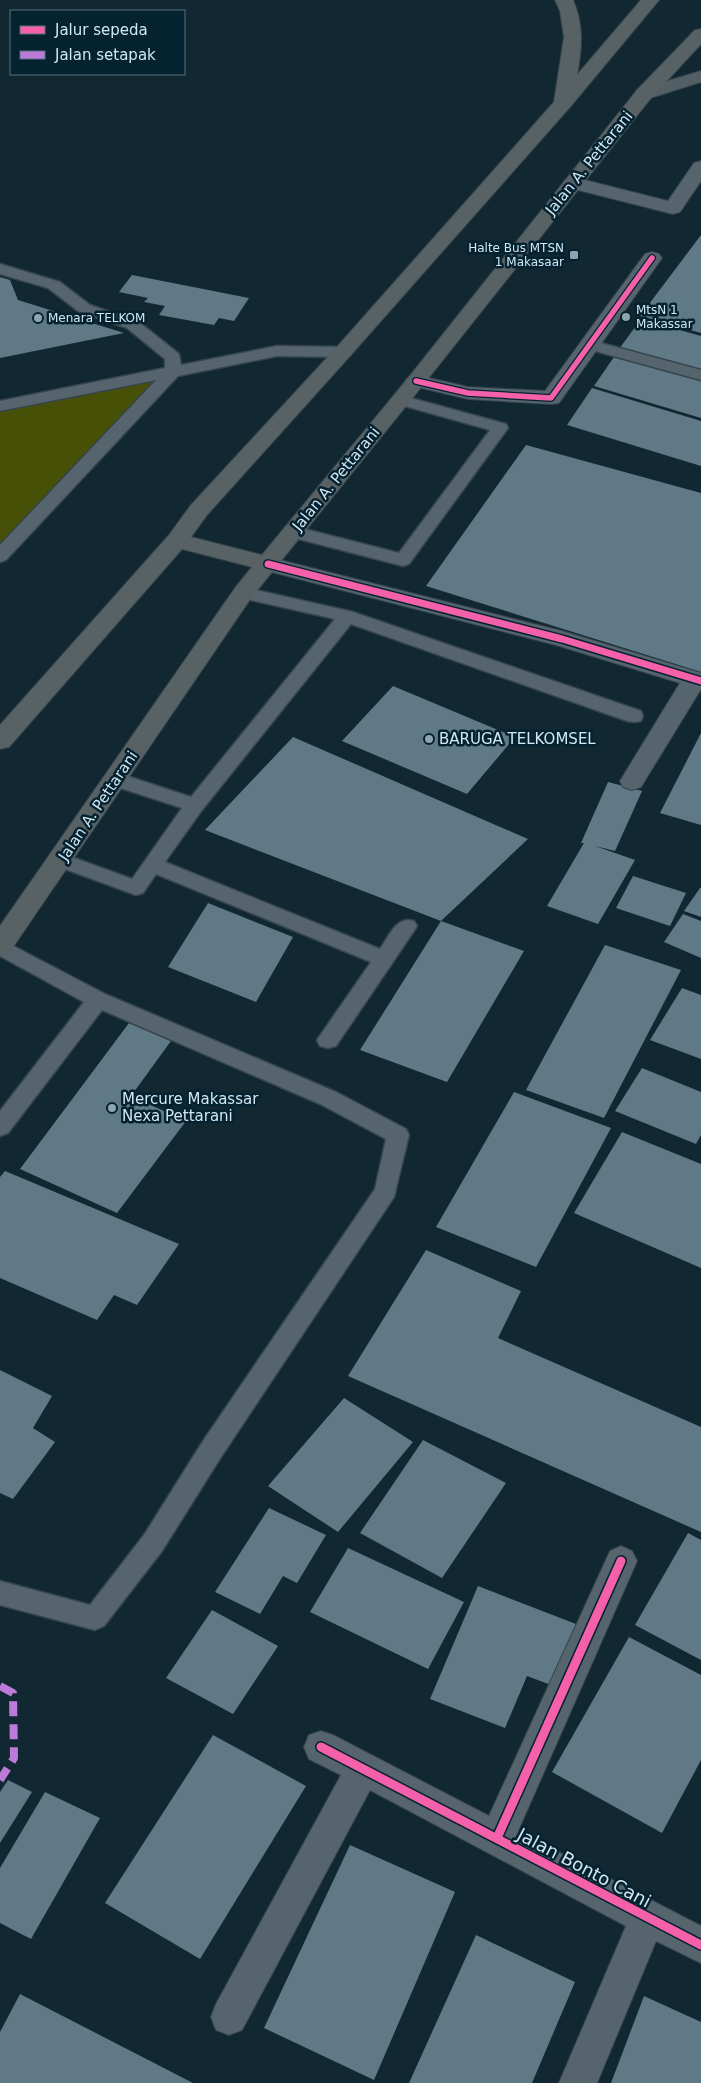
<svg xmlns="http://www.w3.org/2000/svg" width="701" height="2083" font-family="'DejaVu Sans',sans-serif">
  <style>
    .green { fill: #475007 }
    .building { fill: #607986 }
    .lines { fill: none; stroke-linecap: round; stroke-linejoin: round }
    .service-casing { stroke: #35444d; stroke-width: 3 }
    .minor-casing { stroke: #35444d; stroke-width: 2 }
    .secondary-casing { stroke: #35444d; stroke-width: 2 }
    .trunk-casing { stroke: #35444d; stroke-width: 2 }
    .service { fill: #56646d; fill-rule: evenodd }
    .minor { fill: #56646d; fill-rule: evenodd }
    .secondary { fill: #525f65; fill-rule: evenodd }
    .trunk { fill: #586164; fill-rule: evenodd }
    .quiet { stroke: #bd7bd9; stroke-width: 8; stroke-dasharray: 15 8; stroke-linecap: butt }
    .cycleway-far2-casing { stroke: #052231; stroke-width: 8 }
    .cycleway-far1-casing { stroke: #052231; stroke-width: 10 }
    .cycleway-casing { stroke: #052231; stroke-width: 12 }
    .cycleway-far2 { stroke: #f560ab; stroke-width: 5.5 }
    .cycleway-far1 { stroke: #f560ab; stroke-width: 7 }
    .cycleway { stroke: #f560ab; stroke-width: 9 }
    .poi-dot { fill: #8ea4af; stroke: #052231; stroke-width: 2 }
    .labels { text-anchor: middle; stroke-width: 5; stroke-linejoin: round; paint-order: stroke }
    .far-poi-label { font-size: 12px; fill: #d2e6f3; stroke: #052231; text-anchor: start }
    .street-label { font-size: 15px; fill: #d2e6f3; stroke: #052231 }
    .poi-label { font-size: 15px; fill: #d2e6f3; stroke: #052231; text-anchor: start }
    .near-street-label { font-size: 18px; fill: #d2e6f3; stroke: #052231 }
  </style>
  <rect width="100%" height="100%" fill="#112832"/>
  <path class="green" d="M 173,371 L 0,556 L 0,406 Z"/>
  <path class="building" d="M 701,235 L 701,333 L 640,316 Z
    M 132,275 L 249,298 L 234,321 L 219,318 L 214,325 L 159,315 L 165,306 L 144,302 L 148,298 L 119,292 Z
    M 0,277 L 10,280 L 18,300 L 124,333 L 0,358 Z
    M 641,319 L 701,336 L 701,372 L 619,349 Z
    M 616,354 L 701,379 L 701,418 L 594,386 Z
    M 592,388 L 701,421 L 701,466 L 567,425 Z
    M 526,445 L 701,493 L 701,672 L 426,586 Z
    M 393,686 L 515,737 L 467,794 L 342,741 Z
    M 701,733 L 701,825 L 660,813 Z
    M 293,737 L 528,839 L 441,921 L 205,830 Z
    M 608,782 L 642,791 L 615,851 L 595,846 L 635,860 L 598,924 L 547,906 L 584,843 L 581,843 Z
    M 633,876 L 686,893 L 670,926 L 616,908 Z
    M 700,888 L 701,888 L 701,917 L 684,911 Z
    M 208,903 L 293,937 L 256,1002 L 168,967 Z
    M 683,914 L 701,921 L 701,958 L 664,942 Z
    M 441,921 L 524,951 L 447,1082 L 360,1050 Z
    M 605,945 L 681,970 L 604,1118 L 526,1090 Z
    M 682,988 L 701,995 L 701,1059 L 650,1040 Z
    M 129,1023 L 171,1041 L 131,1096 L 186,1121 L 117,1213 L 20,1169 Z
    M 642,1068 L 701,1092 L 701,1135 L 696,1144 L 615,1111 Z
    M 514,1092 L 611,1128 L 536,1267 L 436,1227 Z
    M 622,1132 L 701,1164 L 701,1268 L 574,1213 Z
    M 5,1171 L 179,1244 L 137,1305 L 114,1295 L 97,1320 L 0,1278 L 0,1177 Z
    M 426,1250 L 521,1291 L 498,1338 L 701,1427 L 701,1532 L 348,1376 Z
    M 0,1370 L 52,1396 L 33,1428 L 55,1442 L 13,1499 L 0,1493 Z
    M 344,1398 L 413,1442 L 338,1532 L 268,1486 Z
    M 423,1440 L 506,1483 L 442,1578 L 360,1533 Z
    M 269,1508 L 326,1535 L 297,1583 L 283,1576 L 260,1614 L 215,1592 Z
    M 688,1533 L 701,1540 L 701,1660 L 635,1625 Z
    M 348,1548 L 464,1602 L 428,1669 L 310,1612 Z
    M 478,1586 L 576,1624 L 551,1685 L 527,1676 L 505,1728 L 430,1699 Z
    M 212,1610 L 278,1646 L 233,1714 L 166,1678 Z
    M 629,1637 L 701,1675 L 701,1760 L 662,1833 L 552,1772 Z
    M 213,1735 L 306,1786 L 200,1959 L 105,1903 Z
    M 8,1780 L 32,1792 L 0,1843 L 0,1792 Z
    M 45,1792 L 100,1818 L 31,1939 L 0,1923 L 0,1868 Z
    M 350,1845 L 455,1892 L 374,2080 L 264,2028 Z
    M 476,1935 L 575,1982 L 532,2083 L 409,2083 Z
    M 20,1994 L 193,2083 L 0,2083 L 0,2032 Z
    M 644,1996 L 701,2022 L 701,2083 L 611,2083 Z"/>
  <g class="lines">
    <g class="service-casing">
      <path id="service" d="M 0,264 L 60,282 L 90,305 L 139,322 L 179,354 L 181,365 L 277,346 L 343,347 L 351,352 L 343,357 L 277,356 L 178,376 L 6,560 L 0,562 L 0,545 L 156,380 L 0,411 L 0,401 L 165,368 L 165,359 L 127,328 L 78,311 L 48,288 L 0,274 Z
        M 590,340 L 701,370 L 701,380 L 584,348 L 582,345 Z
        M 400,395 L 506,424 L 508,428 L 409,564 L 403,566 L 287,536 L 284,532 L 287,528 L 293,526 L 399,553 L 490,430 L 394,403 L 392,400 L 394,397 Z
        M 243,587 L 353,612 L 641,711 L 643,716 L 641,721 L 634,722 L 627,721 L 351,624 L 202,810 L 165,862 L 380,949 C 389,936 397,915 414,921 L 417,926 L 414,931 L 336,1046 L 328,1048 L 320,1046 L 317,1040 L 371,962 L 156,874 L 143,893 L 136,895 L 54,865 L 51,860 L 54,855 L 61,853 L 132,879 L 182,808 L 108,784 L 105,779 L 108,774 L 115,772 L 191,797 L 335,619 L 237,597 L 234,593 L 237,589 Z
        M 0,939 L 105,994 L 336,1092 L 406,1129 L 409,1135 L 394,1197 L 221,1457 L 162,1551 L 104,1626 L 95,1630 L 0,1605 L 0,1581 L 90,1605 L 144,1535 L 203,1441 L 375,1189 L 386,1139 L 320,1104 L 102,1010 L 8,1133 L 0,1136 L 0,1111 L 84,1002 L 0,956 Z"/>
    </g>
    <g class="minor-casing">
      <path id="minor" d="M 701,161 L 701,181 L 680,212 L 673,214 L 566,187 L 563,183 L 566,179 L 573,177 L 668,201 L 694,163 Z
        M 652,252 L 659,254 L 662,258 L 559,403 L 551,404 L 468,399 L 409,385 L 405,381 L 409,377 L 416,375 L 468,387 L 545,391 L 645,254 Z
        M 268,557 L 562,631 L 701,673 L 701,689 L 641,787 L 632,790 L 623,787 L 620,781 L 680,683 L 556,645 L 260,569 L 257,564 L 260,559 Z
        M 621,1546 L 632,1551 L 637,1561 L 518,1831 L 701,1926 L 701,1963 L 656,1941 L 597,2083 L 559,2083 L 626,1926 L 370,1790 L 242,2030 L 229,2035 L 216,2030 L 211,2017 L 216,2004 L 341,1775 L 309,1759 L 304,1747 L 309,1735 L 321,1731 L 333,1735 L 489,1816 L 610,1551 Z"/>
    </g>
    <g class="secondary-casing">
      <path id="secondary" d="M 701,71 L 701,82 L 644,100 L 637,98 L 635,94 L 637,90 Z"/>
    </g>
    <g class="trunk-casing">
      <path id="trunk" d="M 555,0 L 573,0 C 584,25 582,49 577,75 L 641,0 L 659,0 L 570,107 L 350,356 L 207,515 L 191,537 L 262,555 L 409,377 L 637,90 L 695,30 L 701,29 L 701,44 L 651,98 L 423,385 L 251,598 L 9,953 L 0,956 L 0,926 L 235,588 L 252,567 L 182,549 L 9,747 L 0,749 L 0,725 L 169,535 L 191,505 L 336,348 L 554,102 L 564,37 L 560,11 Z"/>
    </g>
    <use href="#service" class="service"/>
    <use href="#minor" class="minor"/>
    <use href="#secondary" class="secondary"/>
    <use href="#trunk" class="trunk"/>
    <path class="quiet" d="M 0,1686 L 13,1693 L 14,1758 L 0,1780"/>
    <g class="cycleway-far2-casing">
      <path id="cycleway-far2" d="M 416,381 L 468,393 L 551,398 L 652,258"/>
    </g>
    <g class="cycleway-far1-casing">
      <path id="cycleway-far1" d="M 268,564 L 562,639 L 701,681"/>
    </g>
    <g class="cycleway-casing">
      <path id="cycleway" d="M 321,1747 L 701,1945
        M 497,1838 L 621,1561"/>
    </g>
    <use href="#cycleway-far2" class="cycleway-far2"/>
    <use href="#cycleway-far1" class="cycleway-far1"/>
    <use href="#cycleway" class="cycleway"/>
  </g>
  <g class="poi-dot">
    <rect x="569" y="250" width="10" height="10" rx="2.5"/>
    <circle cx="626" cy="317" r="5"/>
    <circle cx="38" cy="318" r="5"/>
    <circle cx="429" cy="739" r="5"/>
    <circle cx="112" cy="1108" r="5"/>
  </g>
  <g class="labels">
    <g class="far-poi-label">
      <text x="564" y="252" text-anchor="end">Halte Bus MTSN<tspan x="564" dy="14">1 Makasaar</tspan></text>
      <text x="636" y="314">MtsN 1<tspan x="636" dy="14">Makassar</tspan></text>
      <text x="48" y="322">Menara TELKOM</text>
    </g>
    <g class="street-label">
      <text transform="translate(589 163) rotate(-51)" y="5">Jalan A. Pettarani</text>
      <text transform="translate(336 479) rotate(-51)" y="5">Jalan A. Pettarani</text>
      <text transform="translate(98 806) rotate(-56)" y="5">Jalan A. Pettarani</text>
    </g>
    <g class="poi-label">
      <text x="439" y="744">BARUGA TELKOMSEL</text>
      <text x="122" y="1104">Mercure Makassar<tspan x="122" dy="17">Nexa Pettarani</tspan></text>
    </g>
    <g class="near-street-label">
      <text transform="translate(584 1868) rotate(28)" y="6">Jalan Bonto Cani</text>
    </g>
  </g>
  <rect x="10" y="10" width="175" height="65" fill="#052231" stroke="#57707f"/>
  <rect x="20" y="26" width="25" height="8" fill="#f560ab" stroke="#57707f"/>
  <text x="55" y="35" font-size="15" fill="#d2e6f3">Jalur sepeda</text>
  <rect x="20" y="51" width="25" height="8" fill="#bd7bd9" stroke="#57707f"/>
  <text x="55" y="60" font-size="15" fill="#d2e6f3">Jalan setapak</text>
</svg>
